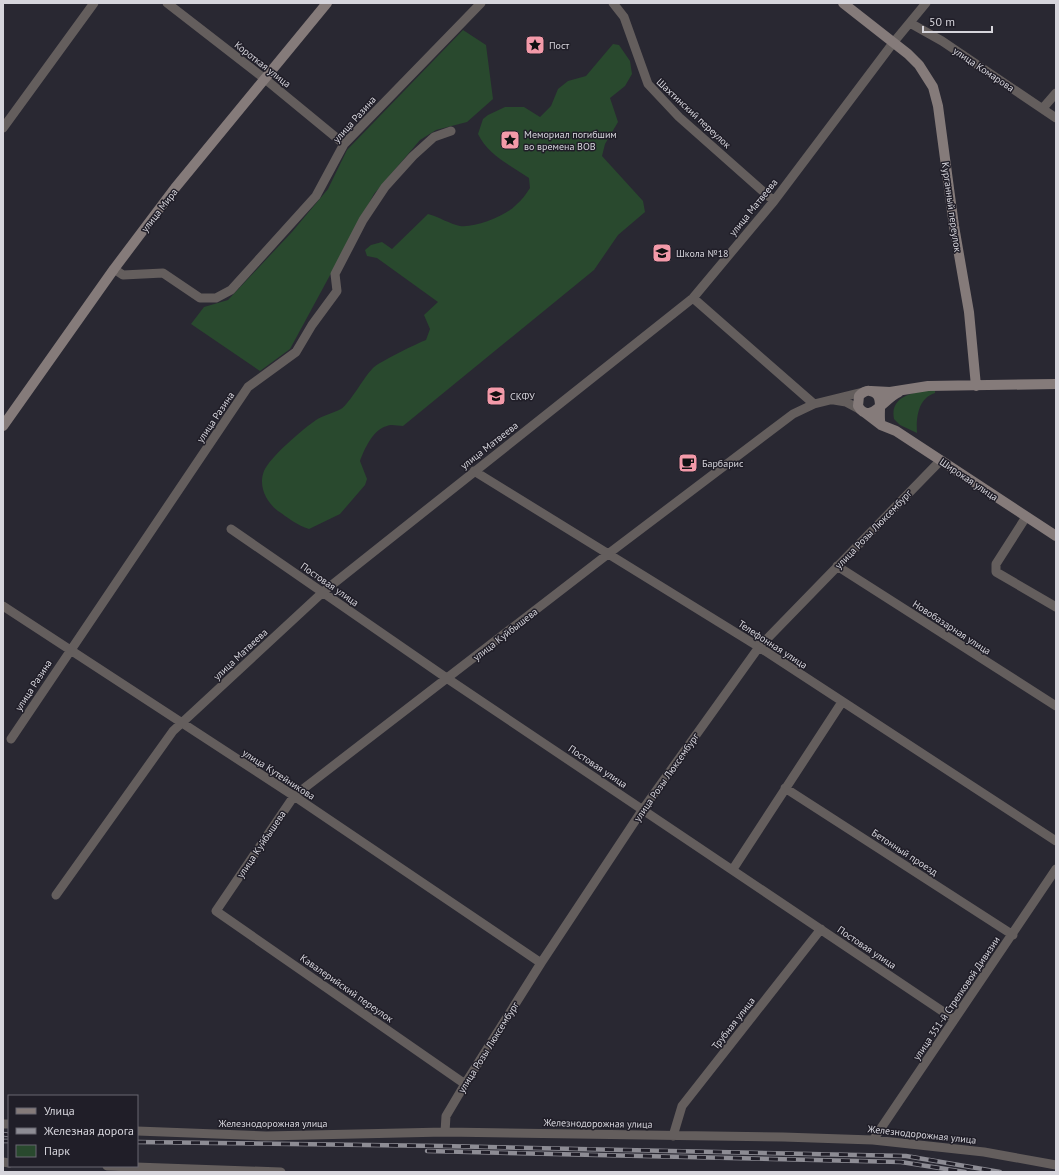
<svg xmlns="http://www.w3.org/2000/svg" width="1059" height="1175" font-family="'PT Sans',sans-serif">
  <style>
    .green { fill: #29492e }
    .lines { fill: none; stroke-linecap: round; stroke-linejoin: round }
    .street { stroke: #645e5d; stroke-width: 9 }
    .secondary { stroke: #857b7a; stroke-width: 10 }
    .rail-casing { stroke: #8d8c94; stroke-width: 4.5 }
    .rail { stroke: #201e28; stroke-width: 3; stroke-dasharray: 9; stroke-linecap: butt }
    .labels { text-anchor: middle; stroke-width: 3; stroke-linejoin: round; paint-order: stroke }
    .poi-label { font-size: 10px; fill: #d6d5dc; stroke: #201e28; text-anchor: start }
    .street-label { font-size: 10px; fill: #d6d5dc; stroke: #201e28 }
  </style>
  <rect width="100%" height="100%" fill="#292832"/>
  <path class="green" d="M 463,30 L 486,45 L 493,99 L 467,122 L 436,130 L 420,140 L 374,194 L 290,349 L 260,371 L 191,324 L 204,307 L 228,300 L 292,232 L 328,189 L 347,150 Z
    M 613,44 L 619,45 L 630,61 L 632,74 L 625,86 L 610,98 L 618,122 L 605,144 L 602,156 L 643,201 L 645,212 L 618,235 L 594,270 L 403,426 C 398,426 391,424 387,426 C 373,429 364,450 360,461 L 367,479 L 365,485 L 340,514 L 309,529 C 298,526 287,517 278,511 C 266,502 258,486 264,471 C 270,457 303,429 316,420 C 324,415 333,413 341,409 C 350,403 364,377 373,368 C 377,363 418,343 426,340 L 430,329 L 424,315 L 438,302 L 377,258 L 367,256 L 365,250 L 371,245 L 382,242 L 392,249 L 428,214 C 439,217 450,224 460,226 C 475,228 506,216 516,205 C 522,200 526,194 530,188 L 529,178 C 510,165 488,155 478,134 L 483,119 L 488,115 L 505,107 L 524,107 L 540,117 L 551,106 L 558,89 L 568,81 L 586,76 Z
    M 935,389 L 935,393 C 918,398 916,418 917,433 L 900,425 L 894,419 C 889,394 918,392 935,389 Z"/>
  <g class="lines">
    <path class="street" d="M 167,3 L 265,79 L 344,144
      M 613,3 L 624,17 L 648,84 L 679,117 L 774,201
      M 910,23 L 942,41 L 1056,118
      M 1043,108 L 1056,93
      M 3,128 L 94,3
      M 114,269 L 123,275 L 163,273 L 200,298 L 216,298 L 231,290 L 316,196 L 344,144 L 481,3
      M 693,298 L 814,404
      M 834,400 L 846,402 L 861,410
      M 474,471 L 759,647 L 1056,841
      M 1026,517 L 996,564 L 996,572 L 1056,607
      M 231,529 L 448,679 L 954,1019
      M 837,566 L 1056,706
      M 3,606 L 294,796 L 541,963
      M 11,739 L 248,387 L 296,352 L 312,325 L 337,291 L 335,274 L 363,220 L 385,187 L 413,156 L 434,137 L 451,131
      M 785,788 L 1013,935
      M 733,869 L 842,702
      M 56,895 L 173,731 L 323,592 L 693,298 L 774,201 L 893,43 L 926,3
      M 465,1084 L 216,911 L 294,796 L 608,554 L 793,414 L 814,404 L 867,391
      M 3,1124 L 9,1124
      M 137,1131 L 266,1136 L 445,1132 L 783,1137 L 873,1140 L 984,1152 L 1056,1165
      M 445,1132 L 446,1116 L 465,1084 L 541,963 L 643,809 L 759,647 L 941,460
      M 673,1136 L 682,1106 L 821,929
      M 873,1140 L 1056,869
      M 3,1162 L 9,1163
      M 107,1166 L 281,1172"/>
    <path class="secondary" d="M 843,3 L 908,54 L 919,65 L 933,87 L 938,106 L 954,226 L 969,312 L 976,386
      M 871,391 L 890,392 L 928,386 L 1056,384
      M 864,412 L 881,425 L 896,431 L 1056,536
      M 881,425 C 877,415 886,393 870,391 C 866,390 862,393 859,396 L 858,406 C 870,426 884,398 899,392
      M 3,426 L 114,269 L 175,188 L 327,3"/>
    <g class="rail-casing">
      <path id="rail" d="M 3,1134 L 9,1135
        M 3,1141 L 9,1141
        M 137,1142 L 442,1146 L 906,1156 L 1000,1172
        M 427,1151 L 901,1162 L 965,1172"/>
    </g>
    <use href="#rail" class="rail"/>
  </g>
  <defs>
    <g id="sight-square" transform="scale(1)"><rect x="-9" y="-9" width="18" height="18" rx="4" fill="#f39aa9" stroke="#201e28"/><path d="M0-6L1.8-2.2L6-1.7L2.9 1.2L3.7 5.4L0 3.3L-3.7 5.4L-2.9 1.2L-6-1.7L-1.8-2.2Z" fill="#111"/></g>
    <g id="school-square" transform="scale(1)"><rect x="-9" y="-9" width="18" height="18" rx="4" fill="#f39aa9" stroke="#201e28"/><path d="M0-5L7-2L0 1L-7-2ZM-4 1L0 2.5L4 1V4Q0 6-4 4Z" fill="#111"/></g>
    <g id="university-square" transform="scale(1)"><rect x="-9" y="-9" width="18" height="18" rx="4" fill="#f39aa9" stroke="#201e28"/><path d="M0-5L7-2L0 1L-7-2ZM-4 1L0 2.5L4 1V4Q0 6-4 4Z" fill="#111"/></g>
    <g id="cafe-square" transform="scale(1)"><rect x="-9" y="-9" width="18" height="18" rx="4" fill="#f39aa9" stroke="#201e28"/><path d="M-5.5-4.5H6V0H3Q3 3.5 0 3.5H-2.5Q-5.5 3.5-5.5 0ZM3-3.2v2h1.7v-2ZM-6 4.5H4V6H-6Z" fill="#111"/></g>
  </defs>
  <g fill-rule="evenodd">
    <use href="#sight-square" x="535" y="45"/>
    <use href="#sight-square" x="510" y="140"/>
    <use href="#school-square" x="662" y="253"/>
    <use href="#university-square" x="496" y="396"/>
    <use href="#cafe-square" x="688" y="463"/>
  </g>
  <g class="labels">
    <g class="poi-label">
      <text x="549" y="49">Пост</text>
      <text x="524" y="138">Мемориал погибшим<tspan x="524" dy="12">во времена ВОВ</tspan></text>
      <text x="676" y="257">Школа №18</text>
      <text x="510" y="400">СКФУ</text>
      <text x="702" y="467">Барбарис</text>
    </g>
    <g class="street-label">
      <text transform="translate(263 64) rotate(38)" y="4">Короткая улица</text>
      <text transform="translate(984 69) rotate(34)" y="4">улица Комарова</text>
      <text transform="translate(694 113) rotate(43)" y="4">Шахтинский переулок</text>
      <text transform="translate(354 119) rotate(-48)" y="4">улица Разина</text>
      <text transform="translate(753 207) rotate(-51)" y="4">улица Матвеева</text>
      <text transform="translate(952 207) rotate(82)" y="4">Курганный переулок</text>
      <text transform="translate(159 210) rotate(-52)" y="4">улица Мира</text>
      <text transform="translate(215 417) rotate(-56)" y="4">улица Разина</text>
      <text transform="translate(489 445) rotate(-38)" y="4">улица Матвеева</text>
      <text transform="translate(969 479) rotate(34)" y="4">Широкая улица</text>
      <text transform="translate(873 529) rotate(-46)" y="4">улица Розы Люксембург</text>
      <text transform="translate(330 584) rotate(35)" y="4">Постовая улица</text>
      <text transform="translate(952 627) rotate(33)" y="4">Новобазарная улица</text>
      <text transform="translate(505 634) rotate(-38)" y="4">улица Куйбышева</text>
      <text transform="translate(773 644) rotate(33)" y="4">Телефонная улица</text>
      <text transform="translate(240 654) rotate(-43)" y="4">улица Матвеева</text>
      <text transform="translate(33 685) rotate(-57)" y="4">улица Разина</text>
      <text transform="translate(598 766) rotate(34)" y="4">Постовая улица</text>
      <text transform="translate(279 774) rotate(33)" y="4">улица Кутейникова</text>
      <text transform="translate(666 777) rotate(-55)" y="4">улица Розы Люксембург</text>
      <text transform="translate(261 844) rotate(-56)" y="4">улица Куйбышева</text>
      <text transform="translate(905 852) rotate(33)" y="4">Бетонный проезд</text>
      <text transform="translate(867 947) rotate(34)" y="4">Постовая улица</text>
      <text transform="translate(347 988) rotate(35)" y="4">Кавалерийский переулок</text>
      <text transform="translate(956 998) rotate(-56)" y="4">улица 351-й Стрелковой Дивизии</text>
      <text transform="translate(733 1023) rotate(-52)" y="4">Трубная улица</text>
      <text transform="translate(488 1047) rotate(-58)" y="4">улица Розы Люксембург</text>
      <text x="273" y="1127">Железнодорожная улица</text>
      <text transform="translate(598 1123) rotate(1)" y="4">Железнодорожная улица</text>
      <text transform="translate(922 1134) rotate(6)" y="4">Железнодорожная улица</text>
    </g>
  </g>
  <rect width="1059" height="1175" fill="none" stroke="#d6d5dc" stroke-width="8"/>
  <rect x="8" y="1095" width="130" height="72" fill="#201e28" stroke="#696770"/>
  <rect x="16" y="1108" width="20" height="6" fill="#857b7a" stroke="#696770"/>
  <text x="44" y="1115" font-size="12" fill="#d6d5dc">Улица</text>
  <rect x="16" y="1128" width="20" height="6" fill="#8d8c94" stroke="#696770"/>
  <text x="44" y="1135" font-size="12" fill="#d6d5dc">Железная дорога</text>
  <rect x="16" y="1145" width="20" height="12" fill="#29492e" stroke="#696770"/>
  <text x="44" y="1155" font-size="12" fill="#d6d5dc">Парк</text>
  <path d="M923 26v6h69v-6" fill="none" stroke="#d6d5dc" stroke-width="2"/>
  <text x="929" y="26" font-size="12" fill="#d6d5dc" stroke="#201e28" stroke-width="3" paint-order="stroke">50 m</text>
</svg>
